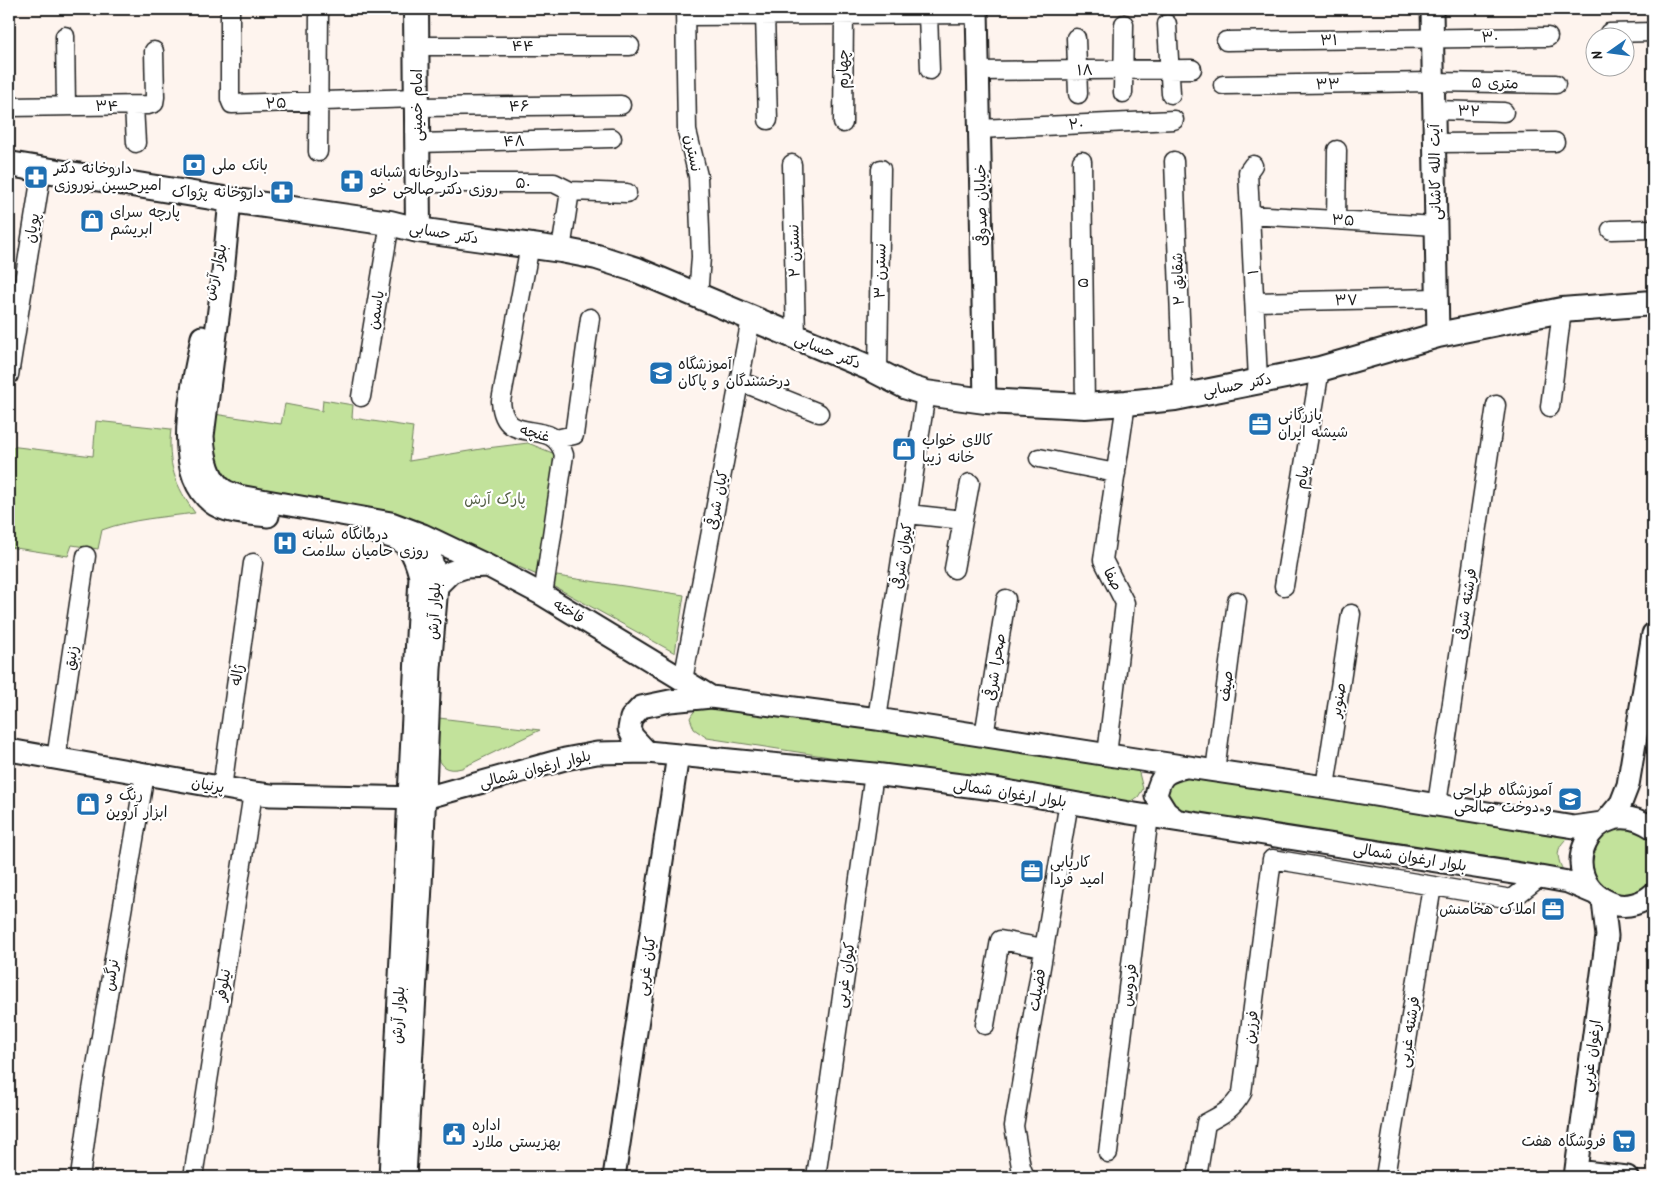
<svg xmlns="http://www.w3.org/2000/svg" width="1662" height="1186" font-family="Kalam,'Playpen Sans Arabic',sans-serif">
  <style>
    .green { fill: #c2e29b; stroke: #6f7f5c }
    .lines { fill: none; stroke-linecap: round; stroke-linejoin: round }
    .minor-casing { stroke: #1c1c1c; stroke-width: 21 }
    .tertiary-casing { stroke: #1c1c1c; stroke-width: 25 }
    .secondary-casing { stroke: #1c1c1c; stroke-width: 28 }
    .minor { stroke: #fff; stroke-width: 18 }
    .tertiary { stroke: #fff; stroke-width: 21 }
    .secondary { stroke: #fff; stroke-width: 24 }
    .labels { text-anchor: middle; stroke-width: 4.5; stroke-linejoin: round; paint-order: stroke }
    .street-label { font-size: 15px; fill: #1c1c1c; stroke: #fff }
    .poi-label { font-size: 15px; fill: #1c1c1c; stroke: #fff; text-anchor: start }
    .park-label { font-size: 15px; fill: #566148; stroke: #fff }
  </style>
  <rect width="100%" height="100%" fill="#fef4ee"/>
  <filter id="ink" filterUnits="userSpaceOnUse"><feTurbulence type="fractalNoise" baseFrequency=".02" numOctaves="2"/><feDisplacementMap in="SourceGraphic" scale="10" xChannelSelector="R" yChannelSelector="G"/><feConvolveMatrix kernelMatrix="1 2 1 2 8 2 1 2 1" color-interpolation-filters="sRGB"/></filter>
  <g filter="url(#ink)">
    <path class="green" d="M 323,400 L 353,405 L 352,418 L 413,427 L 409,461 L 487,448 L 528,443 L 555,454 L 537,575 L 408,519 L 227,486 L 210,456 L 214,414 L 281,424 L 285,404 L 322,411 Z
      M 96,421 L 171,429 C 167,463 175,486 195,513 C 165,517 131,519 102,530 L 98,549 L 72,545 L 68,556 L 9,547 L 9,446 L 93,456 Z
      M 550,575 L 684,595 L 675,653 L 548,583 Z
      M 711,703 L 1132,766 L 1139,773 L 1143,789 L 1138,797 L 1127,803 L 707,738 L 694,729 L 690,718 C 695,708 700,706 711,703 Z
      M 439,718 L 540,730 L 462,768 C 428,777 437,738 439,718 Z
      M 1181,775 L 1572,834 C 1555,847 1555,856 1565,874 L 1179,813 L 1170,807 L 1163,784 Z
      M 1619,824 L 1653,838 L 1653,883 C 1643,895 1632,895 1617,897 L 1591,878 L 1591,844 Z"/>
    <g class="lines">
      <g class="minor-casing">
        <path id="minor" d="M 230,9 L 230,99 L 232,104 L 416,98
          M 685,9 L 687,131 L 698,176 L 701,257 L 698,297
          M 928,14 L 930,70
          M 765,15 L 768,120
          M 685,16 L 977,14
          M 1167,24 L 1171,94
          M 1609,33 L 1653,32
          M 65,36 L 66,106
          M 1076,38 L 1078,94
          M 1226,41 L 1548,37
          M 416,46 L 630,46
          M 978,71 L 1192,69
          M 1223,85 L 1433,82 L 1556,84
          M 1123,93 L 1124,24
          M 134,106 L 136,143
          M 9,107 L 148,105 L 154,103 L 155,97 L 154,51
          M 416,107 L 621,105
          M 1434,110 L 1504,112
          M 843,123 L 844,14
          M 979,129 L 1174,120
          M 417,143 L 612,138
          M 1435,143 L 1555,142
          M 318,152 L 319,9
          M 1082,161 L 1085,406
          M 1174,161 L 1183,396
          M 792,164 L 796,337
          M 1253,165 L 1248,172 L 1258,380
          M 417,183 L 554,183 L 570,191 L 627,193
          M 1250,215 L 1436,226
          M 1336,220 L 1337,150
          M 1611,230 L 1653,229
          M 530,245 L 501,401 C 504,451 553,413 564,455 L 543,595
          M 561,250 L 570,191
          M 1255,302 L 1438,298
          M 878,372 L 881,169
          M 9,375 L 42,169
          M 739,381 L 819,413
          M 361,397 L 390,223
          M 1550,407 L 1562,310
          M 556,439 L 574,435 L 590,318
          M 1039,458 L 1116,473
          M 908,514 L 963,520
          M 954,569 L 970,483
          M 1284,586 L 1320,369
          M 683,680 L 751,319
          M 877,719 L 926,393
          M 984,736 L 1006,599
          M 1107,755 L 1125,603 L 1103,560 L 1126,403
          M 56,759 L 86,556
          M 1215,771 L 1237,601
          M 1325,787 L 1351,614
          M 222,788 L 253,563
          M 1437,804 L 1496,405
          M 985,1025 L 1000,940 L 1044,948
          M 1108,1153 L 1149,816
          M 80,1177 L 92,1090 L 145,774
          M 193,1177 L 253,793
          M 816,1177 L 874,774
          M 1025,1177 L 1021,1167 L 1014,1126 L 1069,802
          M 1197,1177 L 1206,1123 C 1223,1114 1232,1110 1242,1093 L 1272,859 L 1512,899 L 1540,877
          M 1385,1177 L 1432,886"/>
      </g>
      <g class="tertiary-casing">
        <path id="tertiary" d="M 977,9 L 985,401
          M 1432,9 L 1438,335
          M 230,200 L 221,294 L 203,436 C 204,454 207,479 224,490 C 228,493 234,494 239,496 L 391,523 L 423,535 C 429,551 435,568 437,586 L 430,669 L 421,885 L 405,1177
          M 202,337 C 194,382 169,469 212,503 C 224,513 252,514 268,516
          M 379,534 C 407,539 413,549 420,576 L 390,1177
          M 423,535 L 488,566 L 543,595 L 711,697
          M 437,586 L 451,572 L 466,567 L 487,566
          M 9,750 L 253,793 L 271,795 L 425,798 L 565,759 L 597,753 L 647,752 L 874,774 L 1001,790 L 1129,813 L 1540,877 L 1568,882 L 1594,893
          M 647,752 L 633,737 L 629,729 L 631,718 L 641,707 L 670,701 L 711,697 L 877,719 L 1141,760 L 1325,787 L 1574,827 L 1602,823
          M 1175,819 L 1166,812 L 1156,796 C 1160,775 1165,772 1185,767
          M 1606,821 L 1621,803 L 1628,785 L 1653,634
          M 1653,828 C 1592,787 1548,881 1614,904 C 1627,908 1643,903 1653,894
          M 1576,1171 L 1627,1177
          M 614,1177 L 678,755
          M 1575,1177 L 1607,936 L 1603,900"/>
      </g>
      <g class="secondary-casing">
        <path id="secondary" d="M 416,9 L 418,230
          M 9,164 L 230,200 L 390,223 L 418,230 L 561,250 L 597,257 L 637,270 L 870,368 L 907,387 L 926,393 L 985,401 L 1085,406 L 1126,403 L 1175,398 L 1320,369 L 1438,335 L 1562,310 L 1653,303"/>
      </g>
      <use href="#minor" class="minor"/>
      <use href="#tertiary" class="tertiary"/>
      <use href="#secondary" class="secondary"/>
    </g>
  </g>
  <defs>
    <g id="bank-square" transform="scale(1.25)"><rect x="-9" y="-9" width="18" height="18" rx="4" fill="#1f6fb2" stroke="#fff"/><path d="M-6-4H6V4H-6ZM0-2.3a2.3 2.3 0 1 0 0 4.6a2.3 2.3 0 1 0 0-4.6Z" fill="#fff"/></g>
    <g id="pharmacy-square" transform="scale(1.25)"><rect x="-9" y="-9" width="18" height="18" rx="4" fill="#1f6fb2" stroke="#fff"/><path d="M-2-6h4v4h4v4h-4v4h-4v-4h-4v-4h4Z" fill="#fff"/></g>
    <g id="shop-square" transform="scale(1.25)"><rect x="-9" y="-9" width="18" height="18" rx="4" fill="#1f6fb2" stroke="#fff"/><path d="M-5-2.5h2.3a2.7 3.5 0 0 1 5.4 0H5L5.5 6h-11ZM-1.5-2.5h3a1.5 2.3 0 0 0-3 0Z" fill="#fff"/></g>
    <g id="school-square" transform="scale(1.25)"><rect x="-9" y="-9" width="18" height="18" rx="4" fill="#1f6fb2" stroke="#fff"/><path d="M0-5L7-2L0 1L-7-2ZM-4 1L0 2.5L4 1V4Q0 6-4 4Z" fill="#fff"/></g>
    <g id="office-square" transform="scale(1.25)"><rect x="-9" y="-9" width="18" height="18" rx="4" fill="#1f6fb2" stroke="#fff"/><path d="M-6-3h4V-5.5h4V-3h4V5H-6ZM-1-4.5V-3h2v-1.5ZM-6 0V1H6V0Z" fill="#fff"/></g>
    <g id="hospital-square" transform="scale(1.25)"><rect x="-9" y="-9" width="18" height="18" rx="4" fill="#1f6fb2" stroke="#fff"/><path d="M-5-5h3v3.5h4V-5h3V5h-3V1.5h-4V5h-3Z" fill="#fff"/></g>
    <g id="university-square" transform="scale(1.25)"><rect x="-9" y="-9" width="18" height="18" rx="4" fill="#1f6fb2" stroke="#fff"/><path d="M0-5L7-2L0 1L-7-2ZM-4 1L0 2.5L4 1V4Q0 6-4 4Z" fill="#fff"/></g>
    <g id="civic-square" transform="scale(1.25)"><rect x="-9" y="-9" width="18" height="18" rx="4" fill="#1f6fb2" stroke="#fff"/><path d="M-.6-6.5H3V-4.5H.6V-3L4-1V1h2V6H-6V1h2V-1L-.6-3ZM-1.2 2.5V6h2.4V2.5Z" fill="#fff"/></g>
    <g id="supermarket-square" transform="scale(1.25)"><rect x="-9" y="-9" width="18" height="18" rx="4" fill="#1f6fb2" stroke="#fff"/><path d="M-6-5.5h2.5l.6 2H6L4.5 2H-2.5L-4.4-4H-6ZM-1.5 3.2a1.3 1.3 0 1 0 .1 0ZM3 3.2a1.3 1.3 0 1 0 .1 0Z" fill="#fff"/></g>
  </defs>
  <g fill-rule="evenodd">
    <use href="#bank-square" x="194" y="165"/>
    <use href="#pharmacy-square" x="36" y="177"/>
    <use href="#pharmacy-square" x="352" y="181"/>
    <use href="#pharmacy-square" x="282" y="192"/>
    <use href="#shop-square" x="92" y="221"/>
    <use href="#school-square" x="661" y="373"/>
    <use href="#office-square" x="1260" y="424"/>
    <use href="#shop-square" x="904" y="449"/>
    <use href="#hospital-square" x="285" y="543"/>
    <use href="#university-square" x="1570" y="799"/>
    <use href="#shop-square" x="88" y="804"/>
    <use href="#office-square" x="1032" y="871"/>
    <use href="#office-square" x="1553" y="909"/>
    <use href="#civic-square" x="454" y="1134"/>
    <use href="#supermarket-square" x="1624" y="1141"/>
  </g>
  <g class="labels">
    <g class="street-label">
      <text transform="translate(1490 37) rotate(-1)" y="5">۳۰</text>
      <text transform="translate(1329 40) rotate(-1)" y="5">۳۱</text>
      <text x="523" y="51">۴۴</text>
      <text transform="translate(843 69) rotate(-90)" y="5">چهارم</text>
      <text transform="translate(1085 70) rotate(-1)" y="5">۱۸</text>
      <text transform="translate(1495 83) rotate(1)" y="5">۵ متری</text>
      <text transform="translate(1328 84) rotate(-1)" y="5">۳۳</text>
      <text transform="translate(276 103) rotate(-3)" y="5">۲۵</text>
      <text transform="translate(417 105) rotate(-90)" y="5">امام خمینی</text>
      <text x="107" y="111">۳۴</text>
      <text transform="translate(519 106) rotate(-1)" y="5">۴۶</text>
      <text transform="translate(1469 111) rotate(2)" y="5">۳۲</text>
      <text transform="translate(1076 124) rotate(-3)" y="5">۲۰</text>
      <text transform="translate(514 141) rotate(-1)" y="5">۴۸</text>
      <text transform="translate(693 153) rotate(79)" y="5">نسترن</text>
      <text transform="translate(1435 172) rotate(-91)" y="5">آیت الله کاشانی</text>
      <text x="523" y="188">۵۰</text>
      <text transform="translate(981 205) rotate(-91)" y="5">خیابان صدوقی</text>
      <text transform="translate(1343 220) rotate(3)" y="5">۳۵</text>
      <text transform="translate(32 228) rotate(-81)" y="5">پویان</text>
      <text transform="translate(444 233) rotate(9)" y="5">دکتر حسابی</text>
      <text transform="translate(794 251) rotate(-91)" y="5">نسترن ۲</text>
      <text transform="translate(880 271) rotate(-89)" y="5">نسترن ۳</text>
      <text transform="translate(215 272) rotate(-76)" y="5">بلوار آرش</text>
      <text transform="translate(1253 272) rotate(-93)" y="5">۱</text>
      <text transform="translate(1178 279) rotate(-92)" y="5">شقایق ۲</text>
      <text transform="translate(1083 283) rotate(-91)" y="5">۵</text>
      <text transform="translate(1346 300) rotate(-1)" y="5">۳۷</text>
      <text transform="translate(376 310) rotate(-81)" y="5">یاسمن</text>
      <text transform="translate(828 351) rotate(22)" y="5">دکتر حسابی</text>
      <text transform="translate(1237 385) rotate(-11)" y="5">دکتر حسابی</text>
      <text transform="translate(535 433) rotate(15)" y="5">غنچه</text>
      <text transform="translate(1302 477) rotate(-81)" y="5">پیام</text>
      <text transform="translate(717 500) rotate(-79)" y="5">کیان شرقی</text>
      <text transform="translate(902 556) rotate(-81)" y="5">کیوان شرقی</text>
      <text transform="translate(1113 579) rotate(63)" y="5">صفا</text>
      <text transform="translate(1466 604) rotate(-81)" y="5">فرشته شرقی</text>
      <text transform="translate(434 611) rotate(-87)" y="5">بلوار آرش</text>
      <text transform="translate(569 611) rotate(31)" y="5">فاخته</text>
      <text transform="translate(71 658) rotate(-82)" y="5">زنبق</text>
      <text transform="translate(995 667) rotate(-81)" y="5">صحرا شرقی</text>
      <text transform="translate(237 675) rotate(-82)" y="5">ژاله</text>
      <text transform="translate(1226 686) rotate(-83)" y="5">صیف</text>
      <text transform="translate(1338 700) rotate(-81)" y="5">صنوبر</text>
      <text transform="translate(535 769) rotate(-14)" y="5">بلوار ارغوان شمالی</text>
      <text transform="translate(208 785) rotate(10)" y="5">پرنیان</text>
      <text transform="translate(1010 793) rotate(9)" y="5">بلوار ارغوان شمالی</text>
      <text transform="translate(1410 857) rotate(9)" y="5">بلوار ارغوان شمالی</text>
      <text transform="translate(646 966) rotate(-81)" y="5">کیان غربی</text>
      <text transform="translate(111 975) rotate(-81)" y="5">نرگس</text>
      <text transform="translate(845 975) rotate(-82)" y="5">کیوان غربی</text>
      <text transform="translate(223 985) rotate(-81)" y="5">نیلوفر</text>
      <text transform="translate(1129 985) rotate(-83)" y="5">فردوس</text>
      <text transform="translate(1037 990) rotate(-80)" y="5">فضیلت</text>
      <text transform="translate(398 1015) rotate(-87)" y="5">بلوار آرش</text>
      <text transform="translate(1251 1027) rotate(-83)" y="5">فرزین</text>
      <text transform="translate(1409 1032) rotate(-81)" y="5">فرشته غربی</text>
      <text transform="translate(1591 1056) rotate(-82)" y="5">ارغوان غربی</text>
    </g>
    <g class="poi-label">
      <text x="212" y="170">بانک ملی</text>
      <text x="54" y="173">داروخانه دکتر<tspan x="54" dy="17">امیرحسین نوروزی</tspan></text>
      <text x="370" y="177">داروخانه شبانه<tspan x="370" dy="17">روزی دکتر صالحی خو</tspan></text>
      <text x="264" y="197" text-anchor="end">داروخانه پژواک</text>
      <text x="110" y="217">پارچه سرای<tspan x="110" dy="17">ابریشم</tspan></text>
      <text x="678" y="369">آموزشگاه<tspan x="678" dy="17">درخشندگان و پاکان</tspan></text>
      <text x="1278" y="420">بازرگانی<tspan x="1278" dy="17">شیشه ایران</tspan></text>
      <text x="922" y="445">کالای خواب<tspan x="922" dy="17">خانه زیبا</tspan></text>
      <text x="302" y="539">درمانگاه شبانه<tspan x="302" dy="17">روزی حامیان سلامت</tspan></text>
      <text x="1552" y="795" text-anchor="end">آموزشگاه طراحی<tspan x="1552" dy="17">و دوخت صالحی</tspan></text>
      <text x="106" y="800">رنگ و<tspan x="106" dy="17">ابزار آروین</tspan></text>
      <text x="1050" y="867">کاریابی<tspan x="1050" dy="17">امید فردا</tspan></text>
      <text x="1536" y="914" text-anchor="end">املاک هخامنش</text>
      <text x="472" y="1130">اداره<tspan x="472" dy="17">بهزیستی ملارد</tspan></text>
      <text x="1606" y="1146" text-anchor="end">فروشگاه هفت</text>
    </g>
    <g class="park-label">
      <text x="495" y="504">پارک آرش</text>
    </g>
  </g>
  <rect width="1662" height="1186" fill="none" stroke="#fff" stroke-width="30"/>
  <rect x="15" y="15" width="1632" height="1156" fill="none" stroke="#1c1c1c" stroke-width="2" filter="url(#ink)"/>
  <g transform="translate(1610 52) rotate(256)"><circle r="24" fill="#ffffff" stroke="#a4a4a4"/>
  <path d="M0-4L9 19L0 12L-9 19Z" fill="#1f6fb2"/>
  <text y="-8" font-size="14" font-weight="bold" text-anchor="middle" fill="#1c1c1c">N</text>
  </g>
</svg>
